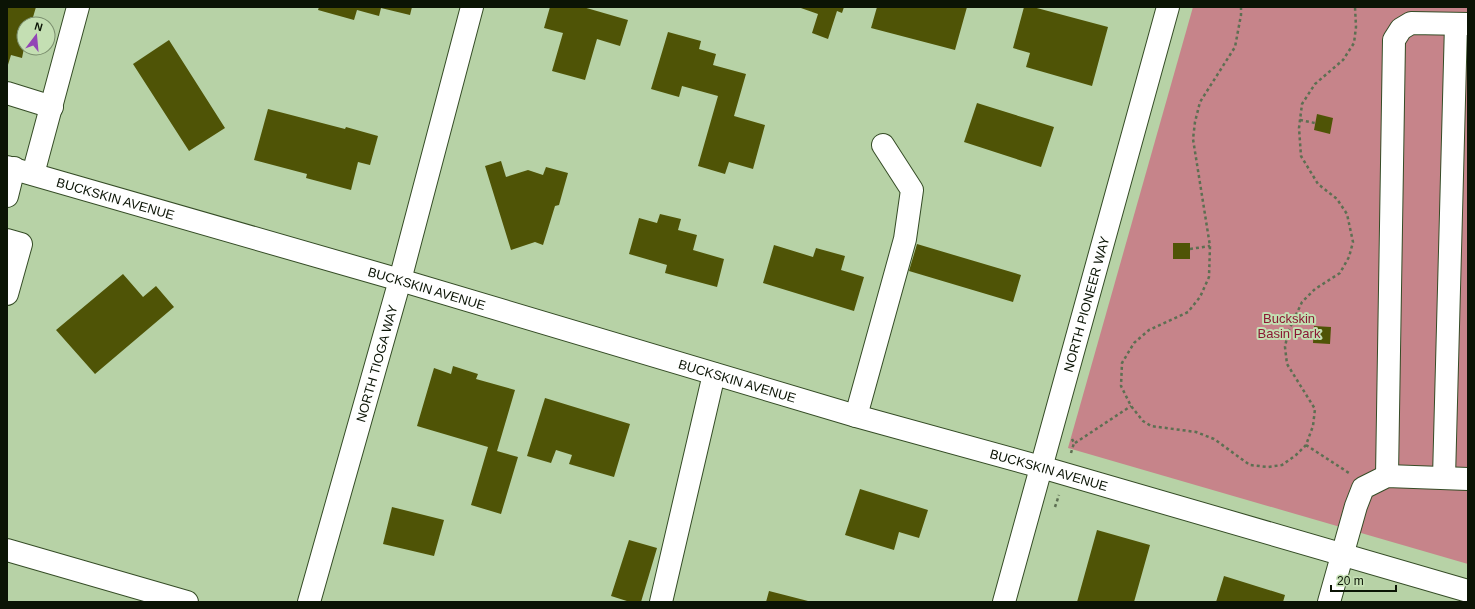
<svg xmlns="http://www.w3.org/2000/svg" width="1475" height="609" font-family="Helvetica,sans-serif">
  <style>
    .green { fill: #c6848a }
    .building { fill: #4f5406 }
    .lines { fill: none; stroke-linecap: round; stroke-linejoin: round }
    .minor-casing { stroke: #354c26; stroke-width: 24 }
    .path { stroke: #5d6f52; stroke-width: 2.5; stroke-dasharray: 3 3; stroke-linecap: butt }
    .minor { stroke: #fff; stroke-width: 22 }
    .labels { text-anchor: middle; stroke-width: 4; stroke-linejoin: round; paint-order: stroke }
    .street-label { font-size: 13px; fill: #0b1405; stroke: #c4dfb3 }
    .park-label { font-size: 13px; fill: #891833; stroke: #c4dfb3 }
  </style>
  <rect width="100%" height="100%" fill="#b7d2a6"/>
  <path class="green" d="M 1193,7 L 1468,7 L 1468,564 L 1068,448 Z"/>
  <path class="building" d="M 7,7 L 36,7 L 31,24 L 24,24 L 24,48 L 22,58 L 11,55 L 7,68 Z
    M 319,7 L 412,7 L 410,15 L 381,8 L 379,16 L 357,10 L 354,20 L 318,10 Z
    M 550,7 L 583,7 L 628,20 L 620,46 L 597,39 L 585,80 L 552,71 L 563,33 L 544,28 Z
    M 798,7 L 844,7 L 842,13 L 837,11 L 828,39 L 812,33 L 818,14 Z
    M 877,7 L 967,7 L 955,50 L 871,28 Z
    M 1024,7 L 1033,7 L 1108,27 L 1092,86 L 1026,67 L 1030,53 L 1013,48 Z
    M 668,32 L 701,41 L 699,49 L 716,54 L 713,65 L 746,74 L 734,116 L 765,125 L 753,169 L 729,162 L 725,174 L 698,166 L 718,96 L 682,86 L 679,97 L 651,89 Z
    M 169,40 L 225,128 L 189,151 L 133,64 Z
    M 977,103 L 1054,127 L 1041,167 L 964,142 Z
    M 268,109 L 345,129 L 346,127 L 378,136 L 370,165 L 358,162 L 351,190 L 306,178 L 307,174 L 254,160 Z
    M 1317,114 L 1333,118 L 1330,134 L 1314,130 Z
    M 501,161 L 506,177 L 528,170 L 543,175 L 546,167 L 568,173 L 559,205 L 555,206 L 543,245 L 535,242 L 511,250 L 485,166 Z
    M 660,214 L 681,219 L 678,230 L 697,235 L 693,250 L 724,259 L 717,287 L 665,273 L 667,265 L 629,254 L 639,218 L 657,223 Z
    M 1173,243 L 1190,243 L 1190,259 L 1173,259 Z
    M 917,244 L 1021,275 L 1013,302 L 909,271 Z
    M 774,245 L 813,257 L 816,248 L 845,256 L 841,270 L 864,277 L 854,311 L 763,283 Z
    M 123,274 L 143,297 L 156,286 L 174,307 L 95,374 L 56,330 Z
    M 1314,326 L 1331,327 L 1330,344 L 1313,343 Z
    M 453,366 L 478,374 L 476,379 L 515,390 L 497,451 L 518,457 L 501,514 L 471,505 L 488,447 L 417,426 L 434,368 L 451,374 Z
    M 545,398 L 630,424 L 614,477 L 569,464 L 572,455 L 556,450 L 551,463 L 527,456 Z
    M 860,489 L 928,510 L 919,538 L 899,532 L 894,550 L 845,535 Z
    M 392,507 L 444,520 L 434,556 L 383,544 Z
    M 1097,530 L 1150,545 L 1134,602 L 1077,602 Z
    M 629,540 L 657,548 L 641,602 L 630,602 L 611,596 Z
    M 1224,576 L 1285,595 L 1283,602 L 1216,602 Z
    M 769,591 L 808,601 L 808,602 L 766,602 Z"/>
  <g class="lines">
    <g class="minor-casing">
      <g id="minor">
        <path d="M 7,93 L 52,107"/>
        <path id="s1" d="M 7,167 L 400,280 L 856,416 L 1041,467 L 1468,591"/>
        <path d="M 33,174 L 78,7"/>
        <path d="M 7,196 L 14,168"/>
        <path d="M 7,240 L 21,244 L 7,294"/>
        <path d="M 856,416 L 905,239 L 912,190 L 883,145"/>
        <path d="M 1387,476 L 1394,40 L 1401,29 L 1411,23 L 1468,24"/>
        <path d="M 1444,478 L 1456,24"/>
        <path d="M 7,550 L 187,602"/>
        <path id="s2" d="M 309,602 L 400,280 L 472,7"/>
        <path d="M 661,602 L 714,374"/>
        <path id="s3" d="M 1004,602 L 1168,7"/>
        <path d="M 1329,602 L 1356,506 L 1363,488 L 1387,476 L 1468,479"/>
      </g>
    </g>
    <path class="path" d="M 1241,7 L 1241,15 L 1235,47 L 1200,102 L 1195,122 L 1193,139 L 1210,246 L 1209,277 L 1200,297 L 1188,312 L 1149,330 L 1134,343 L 1122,363 L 1121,386 L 1131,406 L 1143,421 L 1151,426 L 1196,432 L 1214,439 L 1250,465 L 1268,467 L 1282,465 L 1296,455 L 1306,445 L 1313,426 L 1315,409 L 1287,364 L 1285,347 L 1288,332 L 1302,302 L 1315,289 L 1340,273 L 1349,257 L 1353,242 L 1347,214 L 1337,199 L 1318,184 L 1301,156 L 1299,128 L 1302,104 L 1315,84 L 1343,60 L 1354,43 L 1356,27 L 1355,7
      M 1300,120 L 1315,123
      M 1190,249 L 1210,246
      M 1288,332 L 1314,336
      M 1075,443 L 1131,406
      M 1306,445 L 1349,473
      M 1071,453 L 1074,443 L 1072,439
      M 1055,507 L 1059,495"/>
    <use href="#minor" class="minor"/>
  </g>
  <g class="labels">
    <g class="street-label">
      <text dy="5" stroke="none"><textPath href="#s1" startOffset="113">BUCKSKIN AVENUE</textPath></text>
      <text dy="5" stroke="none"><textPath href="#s1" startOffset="437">BUCKSKIN AVENUE</textPath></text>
      <text dy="5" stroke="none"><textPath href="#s3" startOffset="309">NORTH PIONEER WAY</textPath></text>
      <text dy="5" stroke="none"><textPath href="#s2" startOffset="248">NORTH TIOGA WAY</textPath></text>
      <text dy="5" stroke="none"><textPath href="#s1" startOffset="761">BUCKSKIN AVENUE</textPath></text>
      <text dy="5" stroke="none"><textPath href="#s1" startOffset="1085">BUCKSKIN AVENUE</textPath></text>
    </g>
    <g class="park-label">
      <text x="1289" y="323">Buckskin<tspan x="1289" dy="15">Basin Park</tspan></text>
    </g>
  </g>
  <rect width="1475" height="609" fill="none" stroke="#0b1405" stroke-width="16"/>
  <g transform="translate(36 36) rotate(16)"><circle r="19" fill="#c4dfb3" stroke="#7a8e6d"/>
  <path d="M0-3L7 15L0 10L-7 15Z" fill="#9245b6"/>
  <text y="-6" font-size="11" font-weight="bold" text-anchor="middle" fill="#0b1405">N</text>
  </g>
  <path d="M1331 585v6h65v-6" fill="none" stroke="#0b1405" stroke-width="2"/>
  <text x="1337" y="585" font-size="12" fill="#0b1405" stroke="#c4dfb3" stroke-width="3" paint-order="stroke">20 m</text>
</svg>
